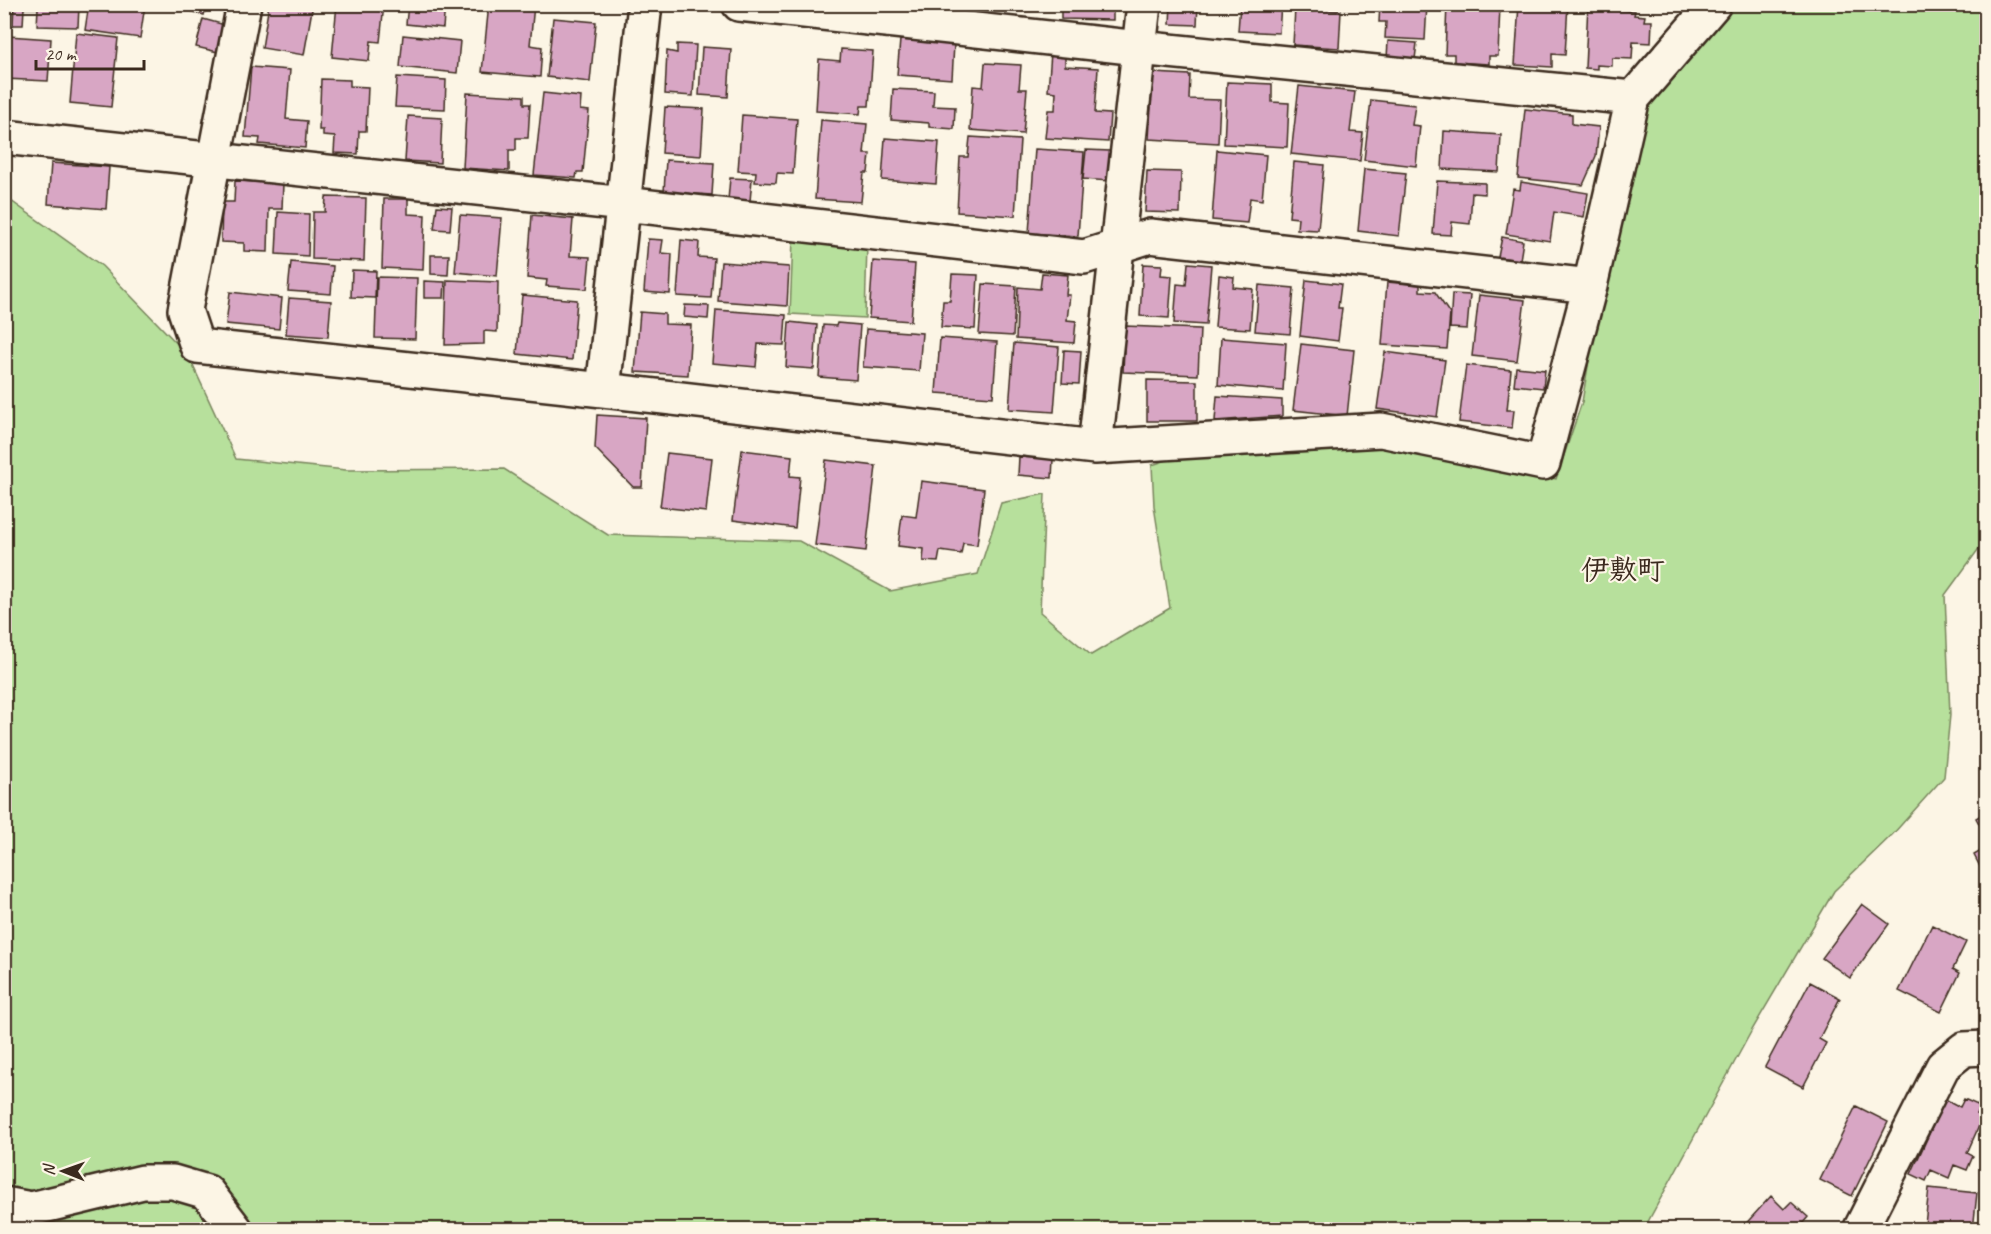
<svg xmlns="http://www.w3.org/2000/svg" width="1991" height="1234" font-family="Caveat,'Klee One',sans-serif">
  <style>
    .green { fill: #b7e09c; stroke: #79855d; stroke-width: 1.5 }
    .building { fill: #d8a6c4; stroke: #3b2a1e; stroke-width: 1.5 }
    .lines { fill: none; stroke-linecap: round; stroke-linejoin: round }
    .minor-casing { stroke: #3b2a1e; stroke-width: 38 }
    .minor { stroke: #fcf5e5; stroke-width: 33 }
    .labels { text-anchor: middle; stroke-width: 4.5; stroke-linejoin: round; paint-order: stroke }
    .quarter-label { font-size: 28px; font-weight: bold; fill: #3b2a1e; stroke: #fcf5e5 }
  </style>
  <rect width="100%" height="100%" fill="#fcf5e5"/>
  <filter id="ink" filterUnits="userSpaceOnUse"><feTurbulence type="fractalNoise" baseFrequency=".0167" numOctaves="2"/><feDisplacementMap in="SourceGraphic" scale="12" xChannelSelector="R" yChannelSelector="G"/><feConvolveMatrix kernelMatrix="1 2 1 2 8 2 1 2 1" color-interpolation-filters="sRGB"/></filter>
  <g filter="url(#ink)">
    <path class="green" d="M 1723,5 L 1986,5 L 1986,539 L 1945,595 L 1950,715 L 1944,777 L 1893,834 L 1834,891 L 1752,1030 L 1644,1229 L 5,1229 L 4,196 L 102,266 L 188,355 L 236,459 L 346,470 L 504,469 L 608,535 L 799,541 L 890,591 L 978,574 L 1001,503 L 1045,494 L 1040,612 L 1091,655 L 1170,608 L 1154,506 L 1152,465 L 1179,456 L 1385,444 L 1556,479 L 1582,402 L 1607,253 L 1650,99 Z
      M 793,239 L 867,244 L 865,318 L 790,314 Z"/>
    <path class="building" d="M 14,4 L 79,6 L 78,27 L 37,26 L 38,8 L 24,8 L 23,25 L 13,25 Z
      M 89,4 L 145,5 L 140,38 L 85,30 Z
      M 167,4 L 207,4 L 204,15 Z
      M 269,4 L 313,4 L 304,55 L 262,48 Z
      M 337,4 L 384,4 L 380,42 L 371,41 L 369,61 L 332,57 Z
      M 408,4 L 445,4 L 443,28 L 406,24 Z
      M 489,4 L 534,5 L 530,45 L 542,47 L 540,77 L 482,72 Z
      M 1061,4 L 1113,4 L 1113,20 L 1061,19 Z
      M 1171,4 L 1198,4 L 1197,25 L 1170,24 Z
      M 1240,4 L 1281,4 L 1279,33 L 1238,31 Z
      M 1334,4 L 1370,4 L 1370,9 L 1334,7 Z
      M 1380,4 L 1427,4 L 1425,40 L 1385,38 L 1386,22 L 1379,22 Z
      M 1447,4 L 1500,4 L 1498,56 L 1489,56 L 1489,64 L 1454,62 L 1454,54 L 1445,54 Z
      M 1519,4 L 1568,4 L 1565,55 L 1552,54 L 1552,67 L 1515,65 Z
      M 1588,4 L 1615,4 L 1615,10 L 1635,11 L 1634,15 L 1645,16 L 1644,21 L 1652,21 L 1651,43 L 1633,42 L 1632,59 L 1612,58 L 1612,66 L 1597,65 L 1597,69 L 1585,68 Z
      M 1295,8 L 1341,11 L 1339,48 L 1293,45 Z
      M 553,18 L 596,22 L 590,82 L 547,77 Z
      M 203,19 L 225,25 L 218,52 L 196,47 Z
      M 76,33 L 118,38 L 111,107 L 70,103 Z
      M 403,35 L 460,41 L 457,73 L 400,67 Z
      M 8,36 L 51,39 L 48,81 L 5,79 Z
      M 900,40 L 954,44 L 952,79 L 897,75 Z
      M 1388,41 L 1417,43 L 1415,59 L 1387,58 Z
      M 677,44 L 696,45 L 693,96 L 665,94 L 667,51 L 677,53 Z
      M 702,47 L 731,49 L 728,97 L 699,95 Z
      M 841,49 L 873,51 L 869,106 L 861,106 L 860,114 L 816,111 L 819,59 L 840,61 Z
      M 1051,53 L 1065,54 L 1065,66 L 1098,68 L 1095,113 L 1110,114 L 1108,142 L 1045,138 L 1048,110 L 1055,110 L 1056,92 L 1048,91 Z
      M 985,63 L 1021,65 L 1019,89 L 1027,89 L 1023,134 L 970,130 L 973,86 L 983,87 Z
      M 251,67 L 290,70 L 286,119 L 307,121 L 305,148 L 259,144 L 260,138 L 245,137 Z
      M 1153,73 L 1190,75 L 1189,99 L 1220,100 L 1218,143 L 1149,139 Z
      M 397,77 L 446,80 L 445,109 L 395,107 Z
      M 321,79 L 350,80 L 350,86 L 368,87 L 366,131 L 359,131 L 358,154 L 334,153 L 335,137 L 323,136 L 323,130 L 319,130 Z
      M 1227,82 L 1272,84 L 1272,102 L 1289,103 L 1287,147 L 1224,144 Z
      M 1299,86 L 1355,92 L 1350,132 L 1363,133 L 1360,161 L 1291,154 Z
      M 893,89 L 934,91 L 933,106 L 955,107 L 954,129 L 929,127 L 929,123 L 891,120 Z
      M 467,93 L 524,96 L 524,104 L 530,104 L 528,138 L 516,138 L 516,150 L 509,150 L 509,171 L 463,168 Z
      M 543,93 L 581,97 L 580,110 L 589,111 L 583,172 L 577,172 L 576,178 L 534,175 Z
      M 1371,100 L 1415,105 L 1412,125 L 1420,126 L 1416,166 L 1364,160 Z
      M 665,107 L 704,109 L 701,156 L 662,153 Z
      M 1525,109 L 1572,114 L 1572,124 L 1599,127 L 1596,156 L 1583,185 L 1518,178 Z
      M 742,115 L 797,119 L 793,174 L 777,173 L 776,183 L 755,182 L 756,172 L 738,171 Z
      M 408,116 L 442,118 L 440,163 L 405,161 Z
      M 821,120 L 867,124 L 864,154 L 870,154 L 868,173 L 864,173 L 861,202 L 815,199 Z
      M 1444,131 L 1501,135 L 1499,172 L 1442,169 Z
      M 970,137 L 1020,140 L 1015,216 L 957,212 L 960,157 L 968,157 Z
      M 885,138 L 939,142 L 936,184 L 882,180 Z
      M 1035,149 L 1084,152 L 1078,236 L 1029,233 Z
      M 1086,150 L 1110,151 L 1109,181 L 1083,179 Z
      M 1217,150 L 1266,155 L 1262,200 L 1250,198 L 1247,223 L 1212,220 Z
      M 666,160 L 714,163 L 712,195 L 664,192 Z
      M 1294,162 L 1324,165 L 1318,230 L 1297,229 L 1298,218 L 1289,217 Z
      M 51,163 L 109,167 L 106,209 L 48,204 Z
      M 1364,169 L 1406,173 L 1399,236 L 1358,231 Z
      M 1147,171 L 1181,172 L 1180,213 L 1145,212 Z
      M 730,178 L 752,179 L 750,201 L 728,200 Z
      M 235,181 L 283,183 L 282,209 L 269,209 L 268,252 L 244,251 L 244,243 L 221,242 L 222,202 L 234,202 Z
      M 1437,181 L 1485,183 L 1485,194 L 1472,193 L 1470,224 L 1452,222 L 1451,235 L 1433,234 Z
      M 1521,182 L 1588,193 L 1584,217 L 1554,212 L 1550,241 L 1506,234 L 1513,189 L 1520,190 Z
      M 326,197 L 366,198 L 364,261 L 312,259 L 313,212 L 325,212 Z
      M 384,199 L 408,199 L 408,214 L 425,215 L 423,270 L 382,268 Z
      M 437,206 L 452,207 L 450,230 L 434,229 Z
      M 278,212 L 309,214 L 308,256 L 276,254 Z
      M 460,215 L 502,218 L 497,276 L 455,272 Z
      M 532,215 L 573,219 L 570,256 L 590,257 L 587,289 L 546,286 L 547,280 L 527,278 Z
      M 1502,237 L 1523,241 L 1520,260 L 1498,257 Z
      M 648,239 L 663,240 L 661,253 L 672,254 L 670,294 L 644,292 Z
      M 681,240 L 699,242 L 698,257 L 714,258 L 711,298 L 677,296 Z
      M 431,255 L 449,255 L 448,275 L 431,274 Z
      M 873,261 L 915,264 L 911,321 L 869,318 Z
      M 291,262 L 333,266 L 331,294 L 288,291 Z
      M 721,262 L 789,267 L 787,306 L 718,301 Z
      M 1188,263 L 1211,265 L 1206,325 L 1174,323 L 1177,284 L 1186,285 Z
      M 1143,264 L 1162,265 L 1161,275 L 1172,276 L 1169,318 L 1140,316 Z
      M 352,270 L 376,271 L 375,298 L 351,297 Z
      M 1042,273 L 1068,275 L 1066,295 L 1070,295 L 1067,320 L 1076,321 L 1074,343 L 1016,339 L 1018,287 L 1040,289 Z
      M 952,274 L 978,275 L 975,329 L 941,327 L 943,301 L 950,301 Z
      M 1219,275 L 1234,277 L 1233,287 L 1253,289 L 1250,329 L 1215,327 Z
      M 377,277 L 417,278 L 415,339 L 375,338 Z
      M 447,280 L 498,282 L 497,332 L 484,331 L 484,344 L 445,345 Z
      M 1306,280 L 1341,284 L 1338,308 L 1342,308 L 1338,341 L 1300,336 Z
      M 424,281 L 445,282 L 444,298 L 424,298 Z
      M 1387,282 L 1420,285 L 1420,291 L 1435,292 L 1450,314 L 1447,349 L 1382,345 Z
      M 983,284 L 1016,286 L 1013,336 L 979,334 Z
      M 1259,285 L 1294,288 L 1290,334 L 1255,331 Z
      M 230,292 L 282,298 L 279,329 L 226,324 Z
      M 1452,294 L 1470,295 L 1467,329 L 1450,328 Z
      M 522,295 L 577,300 L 572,360 L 517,354 Z
      M 1479,295 L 1525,300 L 1517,361 L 1472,356 Z
      M 289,298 L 331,301 L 328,337 L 286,334 Z
      M 685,305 L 709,306 L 708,319 L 684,317 Z
      M 716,310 L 786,315 L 784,345 L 758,344 L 756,367 L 712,363 Z
      M 640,312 L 665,314 L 665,324 L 691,325 L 688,375 L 635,372 Z
      M 789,322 L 817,325 L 814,369 L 786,367 Z
      M 837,323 L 860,325 L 856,380 L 819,377 L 823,325 L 836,326 Z
      M 1125,326 L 1200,329 L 1198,375 L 1123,372 Z
      M 866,329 L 922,333 L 919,371 L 863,367 Z
      M 940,338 L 997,342 L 993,397 L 936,393 Z
      M 1221,338 L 1286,343 L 1283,391 L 1218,385 Z
      M 1014,343 L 1059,347 L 1054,412 L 1009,409 Z
      M 1301,344 L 1354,350 L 1347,416 L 1293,410 Z
      M 1064,350 L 1081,351 L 1079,384 L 1062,383 Z
      M 1385,352 L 1445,360 L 1437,417 L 1377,409 Z
      M 1466,365 L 1511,370 L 1507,410 L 1514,410 L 1512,428 L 1459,422 Z
      M 1516,367 L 1545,370 L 1543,388 L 1514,385 Z
      M 1147,380 L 1197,381 L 1197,421 L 1147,421 Z
      M 1217,396 L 1282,400 L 1282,416 L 1215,421 Z
      M 597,415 L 646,418 L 642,487 L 633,487 L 595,448 Z
      M 742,450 L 792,456 L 790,476 L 800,477 L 795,528 L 733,520 Z
      M 667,453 L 712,458 L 706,512 L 660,507 Z
      M 1019,457 L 1053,459 L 1052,478 L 1018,475 Z
      M 826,460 L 876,466 L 866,551 L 815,545 Z
      M 921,481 L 984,489 L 977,545 L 963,543 L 961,554 L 940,551 L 938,562 L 923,561 L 924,549 L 898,546 L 902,515 L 916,517 Z
      M 1986,812 L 1986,836 L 1976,818 Z
      M 1986,848 L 1986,878 L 1974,855 Z
      M 1862,904 L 1889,924 L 1850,978 L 1822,958 Z
      M 1932,925 L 1966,942 L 1953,969 L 1960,973 L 1941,1012 L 1899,991 Z
      M 1810,982 L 1840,998 L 1819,1039 L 1826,1043 L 1803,1087 L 1765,1067 Z
      M 1945,1099 L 1960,1107 L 1964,1099 L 1980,1106 L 1976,1114 L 1983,1117 L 1967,1153 L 1973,1156 L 1967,1170 L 1954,1165 L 1949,1178 L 1931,1170 L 1926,1181 L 1911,1174 Z
      M 1856,1106 L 1888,1122 L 1852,1196 L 1820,1180 Z
      M 1929,1188 L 1977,1193 L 1973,1230 L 1925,1225 Z
      M 1771,1196 L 1784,1209 L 1791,1202 L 1808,1217 L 1797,1230 L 1740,1230 Z"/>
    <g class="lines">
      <g class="minor-casing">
        <path id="minor" d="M 244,4 L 185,310 L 197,346 L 603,390 L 1095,447 L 1381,430 L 1543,463 L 1590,286 L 1633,98 L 1714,4
          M 739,4 L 1139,48 L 1633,98
          M 4,137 L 624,204 L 1084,257 L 1150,236 L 1590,286
          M 603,390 L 645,4
          M 1095,447 L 1144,4
          M 4,1204 L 31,1209 L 143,1182 L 173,1182 L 207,1192 L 236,1230
          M 1860,1230 L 1943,1066 L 1964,1049 L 1986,1048"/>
      </g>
      <use href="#minor" class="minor"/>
    </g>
  </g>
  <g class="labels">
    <g class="quarter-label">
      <text x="1623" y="579">伊敷町</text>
    </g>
  </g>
  <rect width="1991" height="1234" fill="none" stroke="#fcf5e5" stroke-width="24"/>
  <rect x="12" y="12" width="1967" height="1210" fill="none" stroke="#3b2a1e" stroke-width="2" filter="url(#ink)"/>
  <g transform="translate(63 1171) rotate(271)" stroke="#fcf5e5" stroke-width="4.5" paint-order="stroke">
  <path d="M0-4.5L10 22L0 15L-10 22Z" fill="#3b2a1e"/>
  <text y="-9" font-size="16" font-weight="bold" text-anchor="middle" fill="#3b2a1e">N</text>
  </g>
  <path d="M36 60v9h108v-9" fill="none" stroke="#3b2a1e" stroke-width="3"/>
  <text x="45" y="60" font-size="18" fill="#3b2a1e" stroke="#fcf5e5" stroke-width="4.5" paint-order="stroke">20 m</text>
</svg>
